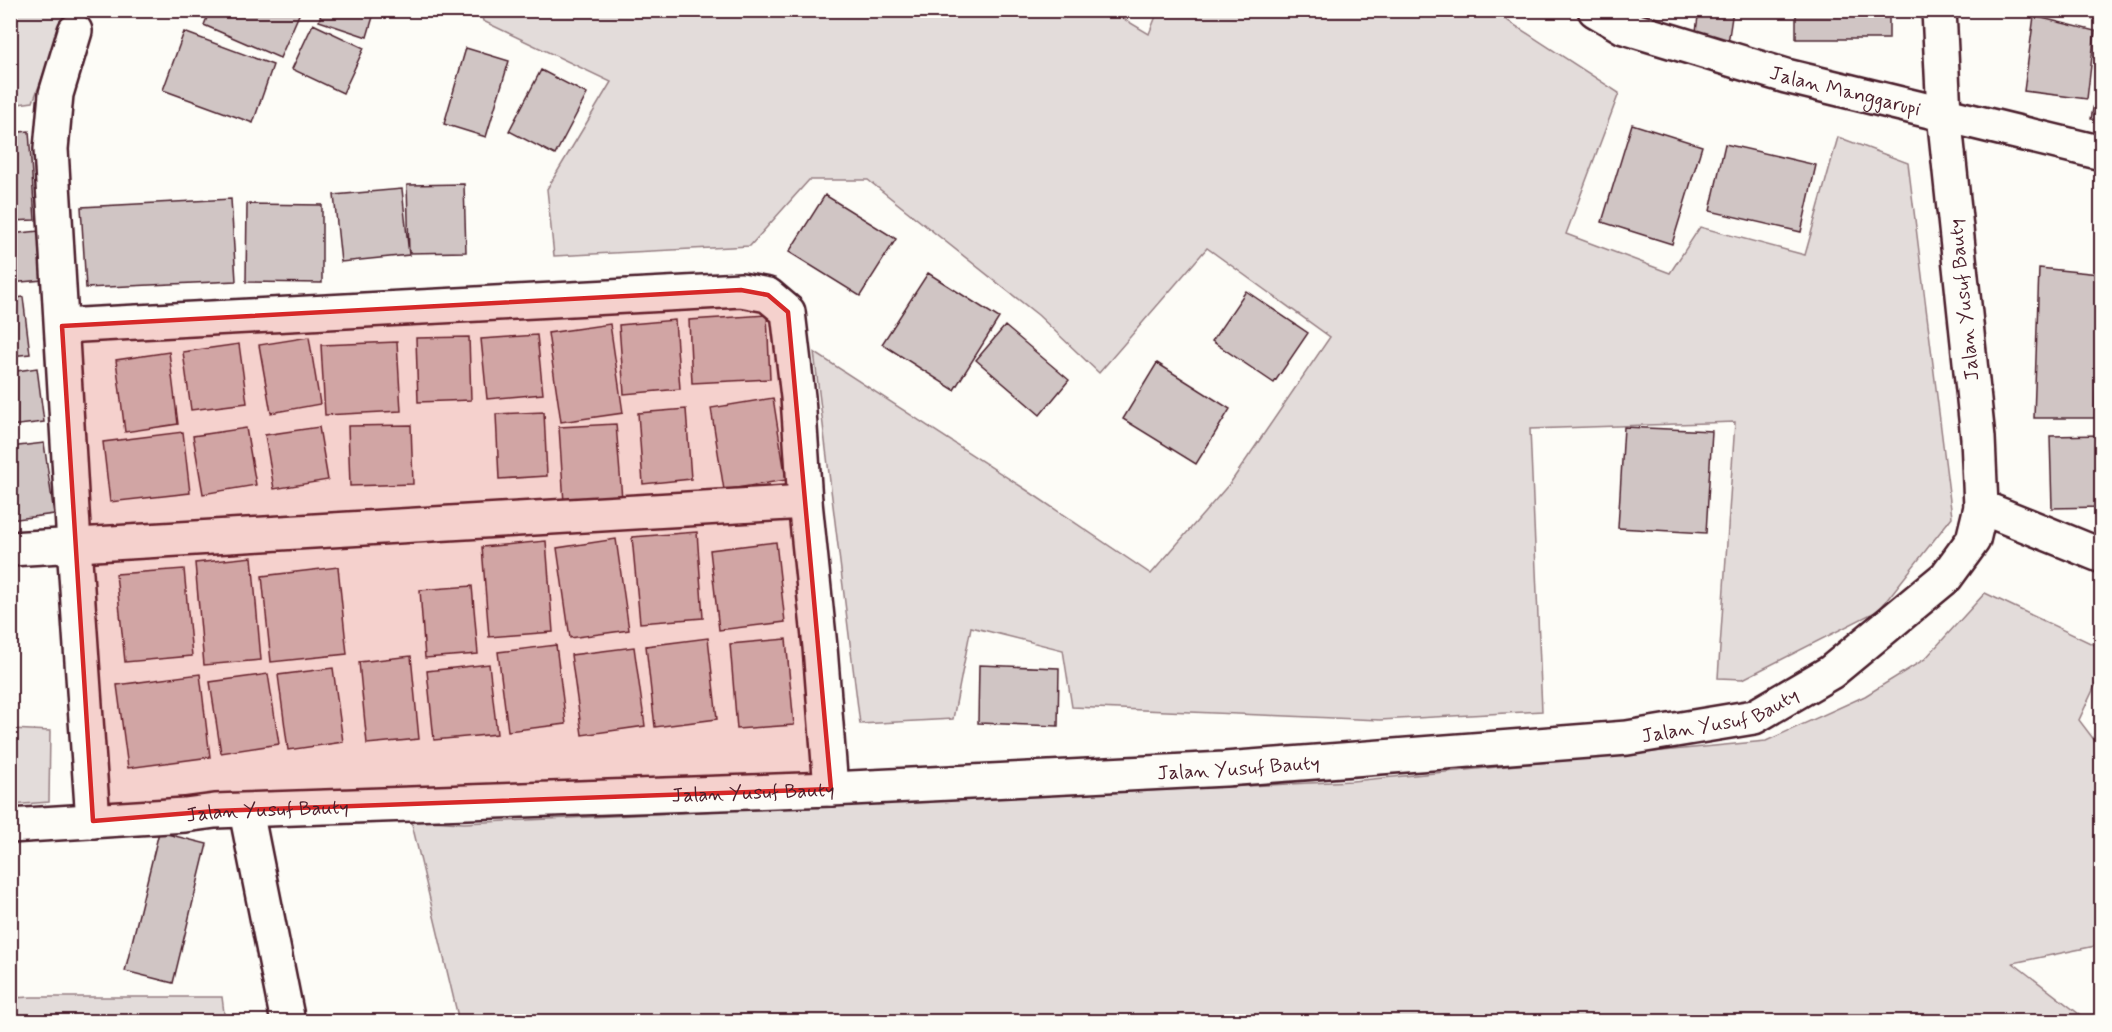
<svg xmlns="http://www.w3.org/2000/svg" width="2112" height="1032" font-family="Mynerve,sans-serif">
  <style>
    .green { fill: #e3dcda; stroke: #967e82; stroke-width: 1.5 }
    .building { fill: #d0c5c4; stroke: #4a1f2b; stroke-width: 1.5 }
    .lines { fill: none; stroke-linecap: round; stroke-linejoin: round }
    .street-casing { stroke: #4a1f2b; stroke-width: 38 }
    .secondary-casing { stroke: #4a1f2b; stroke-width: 38 }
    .street { stroke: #fdfcf7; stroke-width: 33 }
    .secondary { stroke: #fdfcf7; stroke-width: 33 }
    .marked { fill: #d62828; fill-opacity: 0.2; stroke: #d62828; stroke-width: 4.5; stroke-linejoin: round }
    .labels { text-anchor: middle; stroke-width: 5; stroke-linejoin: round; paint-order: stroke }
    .street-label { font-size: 20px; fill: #4a1f2b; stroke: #fdfcf7 }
  </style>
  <rect width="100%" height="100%" fill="#fdfcf7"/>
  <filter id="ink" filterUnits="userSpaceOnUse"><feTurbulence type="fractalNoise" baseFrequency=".0167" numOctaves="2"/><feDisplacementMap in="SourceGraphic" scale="12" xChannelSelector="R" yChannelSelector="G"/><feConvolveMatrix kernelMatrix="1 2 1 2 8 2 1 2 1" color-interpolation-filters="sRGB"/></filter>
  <g filter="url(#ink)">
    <path class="green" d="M 1109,10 L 1149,34 L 1158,11 L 1493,11 L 1619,93 L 1566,234 L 1670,273 L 1700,227 L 1805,255 L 1838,137 L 1908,163 L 1952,517 L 1879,610 L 1743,679 L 1718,678 L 1735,422 L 1530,429 L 1542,711 L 1380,720 L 1072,707 L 1063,650 L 971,627 L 953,719 L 860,724 L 814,352 L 1028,491 L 1151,574 L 1231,482 L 1330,337 L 1207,248 L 1099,373 L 1038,315 L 868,180 L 809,180 L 750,246 L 554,256 L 547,189 L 611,82 L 483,21 L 480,11 Z
      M 11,11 L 67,11 L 33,102 L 11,105 Z
      M 1985,593 L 2101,648 L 2101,673 L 2079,720 L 2101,749 L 2101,943 L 2100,945 L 2013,963 L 2088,1021 L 459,1021 L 411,820 L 464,823 L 1352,781 L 1766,741 L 1865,696 L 1925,659 Z
      M 11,729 L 50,731 L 49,802 L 11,805 Z
      M 32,997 L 222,997 L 225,1021 L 11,1021 L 11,998 Z"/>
    <path class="building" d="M 210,10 L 301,10 L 280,58 L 204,25 Z
      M 322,10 L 375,10 L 367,37 L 319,21 Z
      M 1699,10 L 1733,10 L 1727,50 L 1694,45 Z
      M 1796,10 L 1889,10 L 1889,39 L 1796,39 Z
      M 2060,10 L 2102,10 L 2101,20 Z
      M 2034,16 L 2095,31 L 2087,99 L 2024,91 Z
      M 313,24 L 364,48 L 343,93 L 292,69 Z
      M 184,32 L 273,65 L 253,123 L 163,90 Z
      M 466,48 L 509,61 L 486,137 L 444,124 Z
      M 2102,63 L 2102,121 L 2091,119 Z
      M 541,70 L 587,94 L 555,155 L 509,131 Z
      M 1632,124 L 1702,146 L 1672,244 L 1602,222 Z
      M 29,131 L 35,220 L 10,221 L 10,133 Z
      M 1725,144 L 1816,165 L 1801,232 L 1710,211 Z
      M 464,184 L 466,252 L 409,253 L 407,185 Z
      M 402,189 L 409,255 L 341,262 L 334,195 Z
      M 825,195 L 896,239 L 860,296 L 789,252 Z
      M 231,199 L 236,281 L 86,288 L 81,207 Z
      M 247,204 L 322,205 L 322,283 L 246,282 Z
      M 39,231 L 43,280 L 10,283 L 10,234 Z
      M 2039,268 L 2099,274 L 2095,418 L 2034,418 Z
      M 928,273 L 999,318 L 954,390 L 882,344 Z
      M 1246,291 L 1308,333 L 1274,383 L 1212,341 Z
      M 23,297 L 30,354 L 10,356 L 10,299 Z
      M 767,315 L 770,379 L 692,383 L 689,320 Z
      M 675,320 L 680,389 L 624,394 L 619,325 Z
      M 610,324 L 623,413 L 561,422 L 548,333 Z
      M 1005,326 L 1069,380 L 1040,415 L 976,360 Z
      M 537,335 L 543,394 L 487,399 L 481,339 Z
      M 309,337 L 320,404 L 271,413 L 259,345 Z
      M 469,337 L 471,400 L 418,402 L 416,338 Z
      M 397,342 L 401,411 L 325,415 L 321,345 Z
      M 239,344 L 247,403 L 191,410 L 183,352 Z
      M 169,352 L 178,424 L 125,432 L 116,360 Z
      M 1157,363 L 1230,409 L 1196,464 L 1123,419 Z
      M 37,368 L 44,422 L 10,426 L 10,372 Z
      M 773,398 L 786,480 L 724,490 L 711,408 Z
      M 686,409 L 691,479 L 643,484 L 638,413 Z
      M 544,412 L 547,476 L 499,479 L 496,414 Z
      M 616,424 L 622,499 L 564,503 L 559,427 Z
      M 411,425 L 413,484 L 350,486 L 348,426 Z
      M 319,427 L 328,480 L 274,489 L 265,435 Z
      M 1624,427 L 1712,431 L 1706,533 L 1618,528 Z
      M 246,428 L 256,485 L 203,494 L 193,436 Z
      M 183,432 L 190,493 L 110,502 L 103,442 Z
      M 2102,435 L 2102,507 L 2052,508 L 2050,436 Z
      M 44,443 L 54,514 L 10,520 L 10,447 Z
      M 697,532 L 703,618 L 640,623 L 632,537 Z
      M 616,539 L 629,630 L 570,638 L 557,548 Z
      M 546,541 L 553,632 L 489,637 L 482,547 Z
      M 776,542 L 785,622 L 719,630 L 710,550 Z
      M 252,557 L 261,660 L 204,665 L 195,563 Z
      M 338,567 L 347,654 L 271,662 L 262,576 Z
      M 184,569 L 192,656 L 125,662 L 116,574 Z
      M 472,586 L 478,654 L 425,658 L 420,590 Z
      M 708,638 L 717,719 L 655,727 L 646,646 Z
      M 786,639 L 794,725 L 737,729 L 730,644 Z
      M 556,645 L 566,724 L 508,731 L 498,652 Z
      M 634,647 L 645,726 L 582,735 L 571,655 Z
      M 411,656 L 419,739 L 367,744 L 359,662 Z
      M 489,664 L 497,734 L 434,740 L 427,671 Z
      M 979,665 L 1059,668 L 1058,726 L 978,723 Z
      M 333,668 L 343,742 L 288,750 L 278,675 Z
      M 200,674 L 210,757 L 128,768 L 117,685 Z
      M 268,674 L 279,744 L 221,753 L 210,682 Z
      M 159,832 L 207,844 L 173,983 L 125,971 Z"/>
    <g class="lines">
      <g class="street-casing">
        <g id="street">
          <path id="s1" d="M 1595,10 L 1624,27 L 1786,76 L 2102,153"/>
          <path d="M 75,31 L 56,94 L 51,149 L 74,545 L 93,821"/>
          <path d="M 62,326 L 741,290 L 768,295 L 788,312 L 798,397 L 805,502 L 820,647 L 831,789"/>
          <path d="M 1981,507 L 2102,556"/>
          <path d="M 10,549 L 805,502"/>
          <path d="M 246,811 L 288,1022"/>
        </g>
      </g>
      <g class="secondary-casing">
        <g id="secondary">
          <path id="s2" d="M 10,826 L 185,815 L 215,811 L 831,789 L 1225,769 L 1627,738 L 1754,717 L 1831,672 L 1946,577 L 1973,540 L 1981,507 L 1978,438 L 1944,114 L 1939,10"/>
        </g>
      </g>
      <use href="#street" class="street"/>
      <use href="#secondary" class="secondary"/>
    </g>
  </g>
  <path class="marked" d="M 741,290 L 768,295 L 788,312 L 831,789 L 215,811 L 93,821 L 62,326 Z"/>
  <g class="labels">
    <g class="street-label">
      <text dy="7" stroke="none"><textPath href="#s1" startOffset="264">Jalan Manggarupi</textPath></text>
      <text transform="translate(1963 300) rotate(-96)" y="7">Jalan Yusuf Bauty</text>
      <text dy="7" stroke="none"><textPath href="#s2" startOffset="1716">Jalan Yusuf Bauty</textPath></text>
      <text dy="7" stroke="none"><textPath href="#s2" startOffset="1230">Jalan Yusuf Bauty</textPath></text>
      <text dy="7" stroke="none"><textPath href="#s2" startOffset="744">Jalan Yusuf Bauty</textPath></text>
      <text dy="7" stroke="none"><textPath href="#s2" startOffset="258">Jalan Yusuf Bauty</textPath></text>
    </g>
  </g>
  <rect width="2112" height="1032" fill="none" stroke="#fdfcf7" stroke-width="36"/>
  <rect x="18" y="18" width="2076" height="996" fill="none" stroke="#4a1f2b" stroke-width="2" filter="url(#ink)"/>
</svg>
